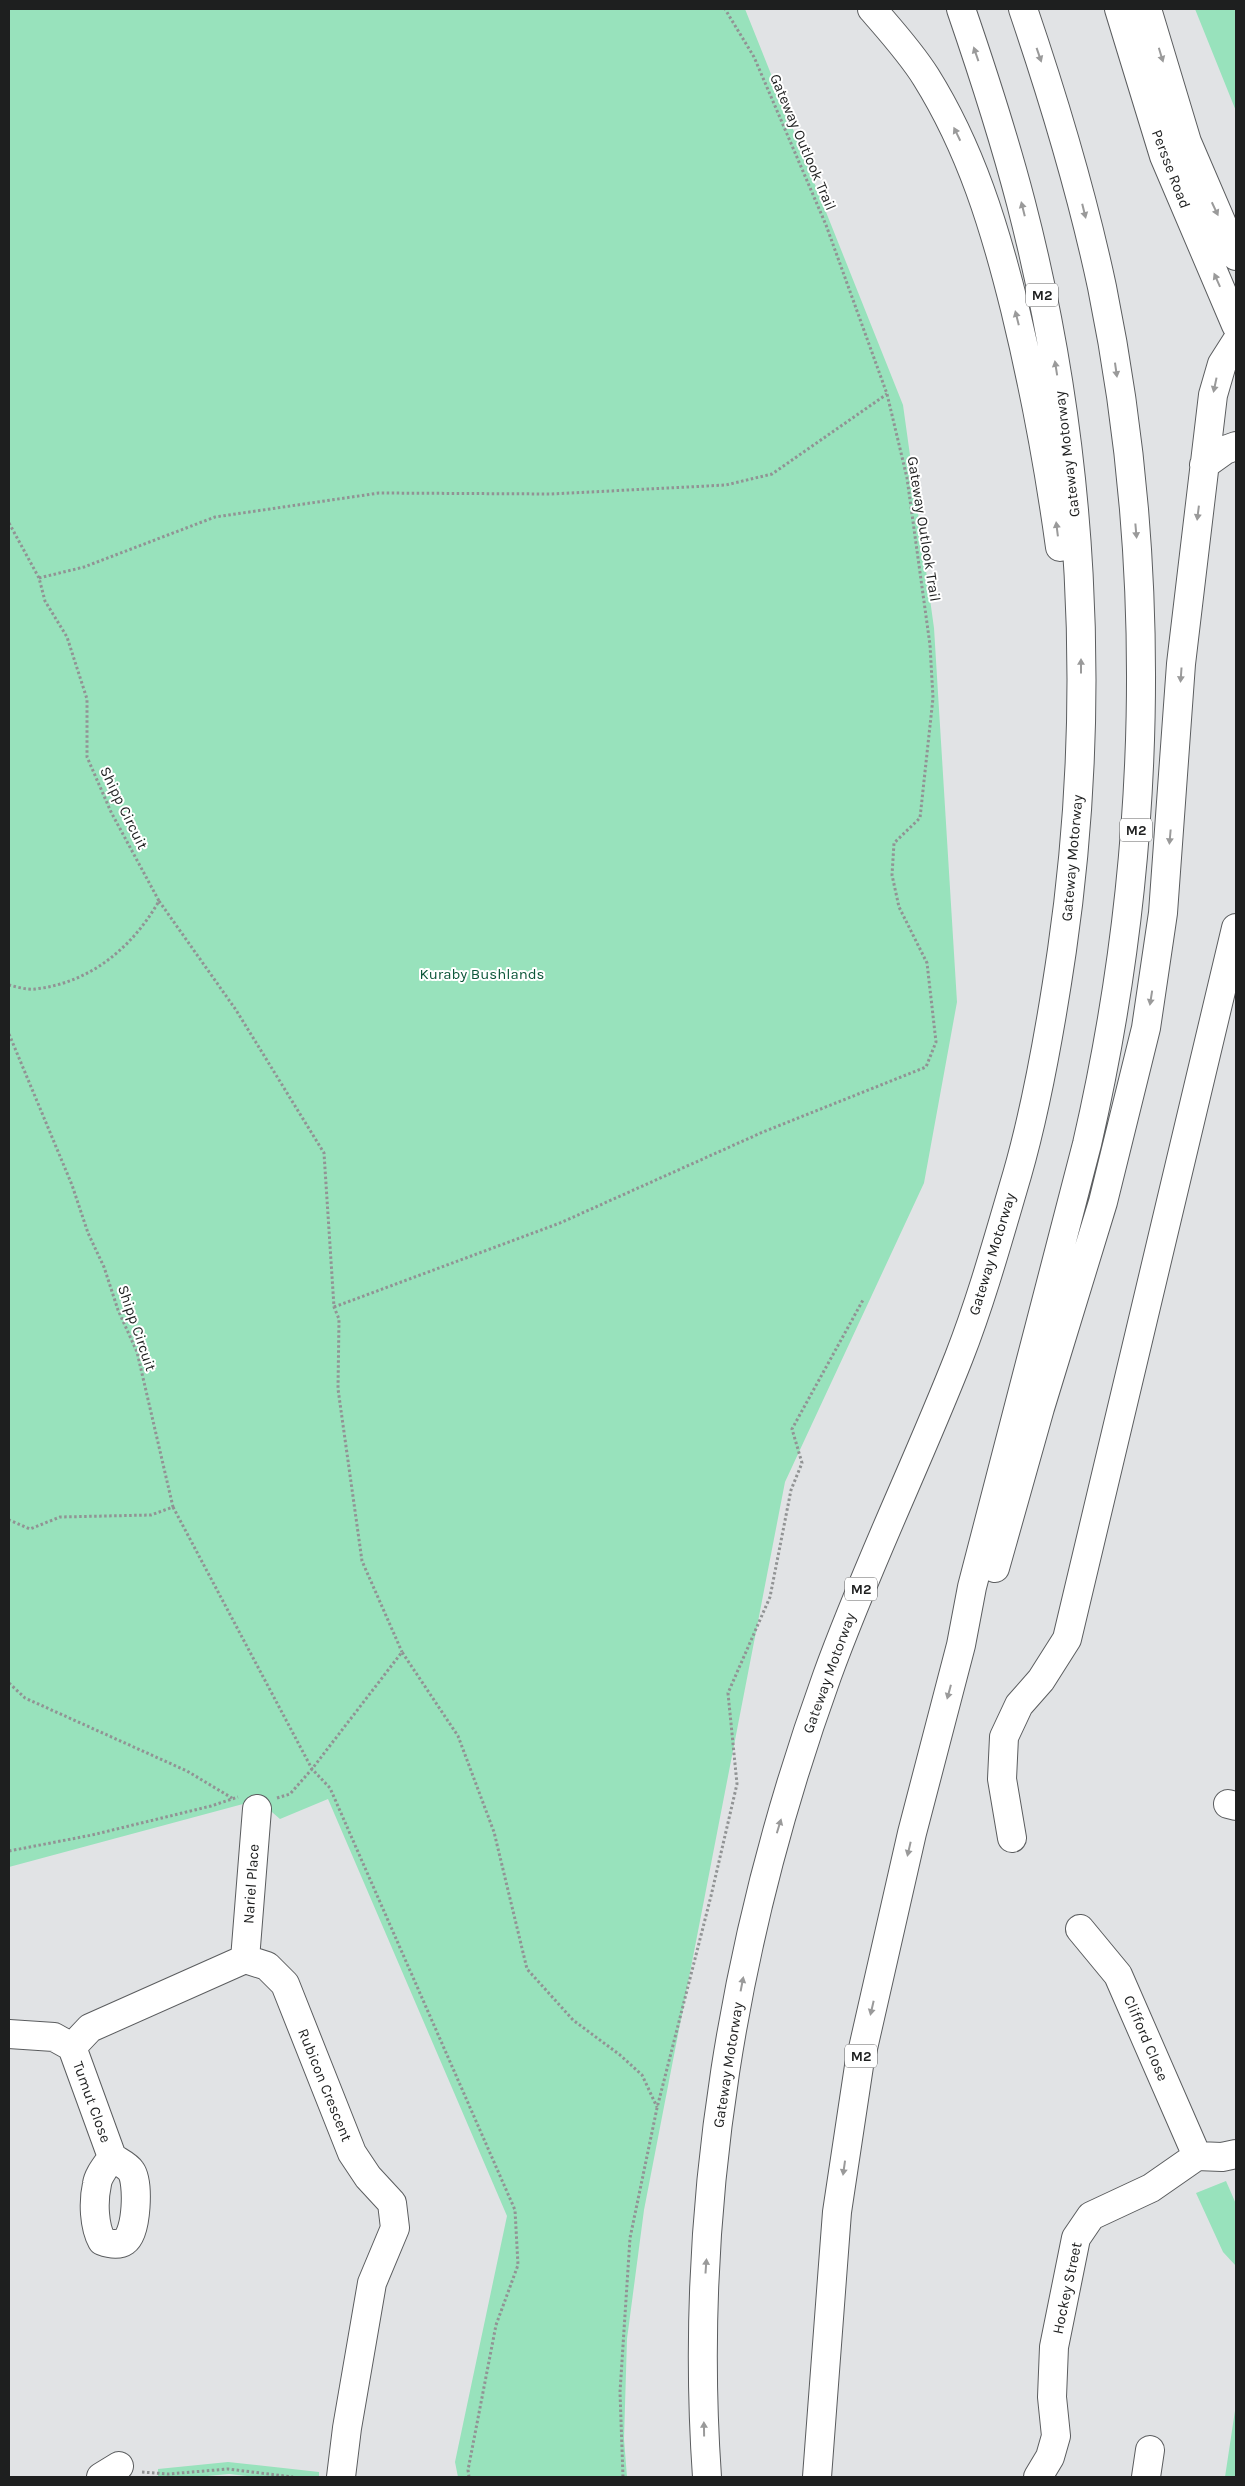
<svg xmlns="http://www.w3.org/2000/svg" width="1245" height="2486" font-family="Karla,sans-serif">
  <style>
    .green { fill: #98e2bc }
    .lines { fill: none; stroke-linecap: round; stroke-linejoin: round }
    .minor-casing { stroke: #5b5d5f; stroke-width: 30 }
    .highway-casing { stroke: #5b5d5f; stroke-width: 30 }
    .path { stroke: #919394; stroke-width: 3; stroke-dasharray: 2.5 2.5; stroke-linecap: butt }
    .minor { stroke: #fff; stroke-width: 28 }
    .highway { stroke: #fff; stroke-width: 28 }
    .oneway { fill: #9a9a9a }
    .labels { text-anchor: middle; stroke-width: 4; stroke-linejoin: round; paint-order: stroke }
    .shield { fill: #fff; stroke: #626262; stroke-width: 1 }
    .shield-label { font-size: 14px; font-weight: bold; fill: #1e1f1f }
    .street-label { font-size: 15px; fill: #1e1f1f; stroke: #fff }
    .park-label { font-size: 15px; fill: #0c5639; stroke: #fff }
  </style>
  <rect width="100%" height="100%" fill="#e1e3e5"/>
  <path class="green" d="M 9,9 L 745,9 L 903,405 L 934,628 L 957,1002 L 924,1183 L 785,1482 L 644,2210 L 627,2339 L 624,2439 L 627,2477 L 458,2477 L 455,2462 L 507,2216 L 328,1799 L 280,1819 L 258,1800 L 9,1867 Z
    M 1195,9 L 1236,9 L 1236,111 Z
    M 1226,2181 L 1236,2204 L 1236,2266 L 1223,2252 L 1196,2193 Z
    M 1236,2404 L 1236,2477 L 1225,2477 Z
    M 228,2462 L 319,2472 L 319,2477 L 257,2477 L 229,2474 L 196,2477 L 158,2477 L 158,2469 Z"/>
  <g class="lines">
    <g class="minor-casing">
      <path id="minor" d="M 1119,9 L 1164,156 L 1236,325
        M 1147,9 L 1187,142 L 1236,256
        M 1228,1804 L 1236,1806
        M 1012,1838 L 1002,1779 L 1004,1737 L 1019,1705 L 1041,1680 L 1067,1639 L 1236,928
        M 1080,1929 L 1118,1975 L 1197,2156
        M 245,1959 L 257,1809
        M 9,2034 L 54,2037 L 72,2047 L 90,2028 L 245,1959 L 267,1966 L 285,1984 L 352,2153 L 368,2177 L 392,2203 L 395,2228 L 372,2283 L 347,2428 L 341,2477
        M 72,2047 L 112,2157
        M 112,2157 C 117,2161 127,2165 131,2171 C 139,2182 137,2233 125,2241 C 118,2246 110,2244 102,2241 C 94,2226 93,2202 97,2184 C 98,2175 107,2165 112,2157 Z
        M 101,2477 L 119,2466
        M 1038,2477 L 1050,2457 L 1056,2436 L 1052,2397 L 1054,2347 L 1076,2238 L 1091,2216 L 1151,2188 L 1197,2156 L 1222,2157 L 1236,2154
        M 1146,2477 L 1150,2450"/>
    </g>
    <g class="highway-casing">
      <path id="highway" d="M 872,9 C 891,31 911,53 926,77 C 971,149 995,228 1015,309 C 1034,387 1049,467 1060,547
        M 1204,465 L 1225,450 L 1236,446
        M 995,1568 L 1040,1408 L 1103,1202 L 1146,1028 L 1163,913 L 1181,664 L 1213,395 L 1222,364 L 1236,342
        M 707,2477 C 688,2206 735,1930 827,1676 C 866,1568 917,1464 959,1357 C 982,1298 999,1236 1017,1175 C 1038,1102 1051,1025 1062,950 C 1098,702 1084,446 1021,203 C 1004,138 983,73 961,9
        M 817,2477 L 837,2212 L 859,2066 L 912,1833 L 961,1645 L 972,1587 L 1087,1144 C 1152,862 1160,571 1102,287 C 1082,193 1054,100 1023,9"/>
    </g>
    <path class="path" d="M 9,523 L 39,578 L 45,601 L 67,637 L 87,699 L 87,757 L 111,812 L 159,901 C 132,948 90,983 35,989 C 27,990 17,987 9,985
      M 39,578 L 84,567 L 215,517 L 379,493 L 551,494 L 726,485 L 772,474 L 887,394
      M 159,901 L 236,1010 L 324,1153 L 334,1307 L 339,1319 L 338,1389 L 362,1561 L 402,1652
      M 9,1034 L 72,1185 L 88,1233 L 104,1267 L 118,1310 L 137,1352 L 173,1507 L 151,1515 L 60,1517 L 30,1529 L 9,1520
      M 334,1307 L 560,1223 L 763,1132 L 926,1067 L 936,1042 L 927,963 L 899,907 L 892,875 L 894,843 L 920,818 L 933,698 L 930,645 L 907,478 L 887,394 L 826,225 L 754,57 L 725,9
      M 173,1507 L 312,1769 L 330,1788 L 515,2210 L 518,2265 L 496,2325 L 468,2470 L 469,2477
      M 9,1683 L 25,1698 L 187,1771 L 232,1798
      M 277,1798 L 290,1794 L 312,1769 L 402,1652 L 458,1736 L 494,1832 L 527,1969 L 573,2020 L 620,2055 L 642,2075 L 657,2107
      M 9,1851 L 92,1835 L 211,1806 L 238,1797
      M 142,2472 L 168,2474 L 228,2469 L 293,2477
      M 623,2477 L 620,2392 L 630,2238 L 657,2108 L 711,1896 L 737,1784 L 728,1693 L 770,1597 L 791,1490 L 802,1463 L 792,1429 L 863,1300"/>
    <use href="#minor" class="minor"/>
    <use href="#highway" class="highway"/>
  </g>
  <defs><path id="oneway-solid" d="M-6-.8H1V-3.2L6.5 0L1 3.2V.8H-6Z" transform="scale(1.25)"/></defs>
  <g class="oneway">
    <use href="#oneway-solid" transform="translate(976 54) rotate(-109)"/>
    <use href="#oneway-solid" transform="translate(1039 55) rotate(71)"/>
    <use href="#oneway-solid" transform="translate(1161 55) rotate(73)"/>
    <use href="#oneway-solid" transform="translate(957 134) rotate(-116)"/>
    <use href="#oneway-solid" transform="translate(1023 209) rotate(-104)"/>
    <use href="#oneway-solid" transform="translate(1215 209) rotate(65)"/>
    <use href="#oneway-solid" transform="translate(1084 211) rotate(76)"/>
    <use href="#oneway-solid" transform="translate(1217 280) rotate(-114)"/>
    <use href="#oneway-solid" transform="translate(1017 318) rotate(-104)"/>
    <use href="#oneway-solid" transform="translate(1056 368) rotate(-99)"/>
    <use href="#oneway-solid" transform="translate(1116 370) rotate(82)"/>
    <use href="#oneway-solid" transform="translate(1215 385) rotate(102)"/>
    <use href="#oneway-solid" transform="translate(1198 513) rotate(97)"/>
    <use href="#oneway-solid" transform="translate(1057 529) rotate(-97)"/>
    <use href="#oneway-solid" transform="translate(1136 531) rotate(85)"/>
    <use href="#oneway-solid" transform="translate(1081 666) rotate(-90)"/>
    <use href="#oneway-solid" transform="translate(1181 675) rotate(94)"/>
    <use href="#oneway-solid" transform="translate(1170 837) rotate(95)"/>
    <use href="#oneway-solid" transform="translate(1151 998) rotate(99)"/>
    <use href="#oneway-solid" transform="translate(949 1692) rotate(105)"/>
    <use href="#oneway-solid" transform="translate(779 1826) rotate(-73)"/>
    <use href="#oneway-solid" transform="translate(909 1849) rotate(103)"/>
    <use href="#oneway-solid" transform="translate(742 1984) rotate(-79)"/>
    <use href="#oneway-solid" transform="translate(872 2008) rotate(103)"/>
    <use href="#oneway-solid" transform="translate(844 2168) rotate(98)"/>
    <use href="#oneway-solid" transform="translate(706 2266) rotate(-86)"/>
    <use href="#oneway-solid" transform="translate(704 2429) rotate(-91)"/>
  </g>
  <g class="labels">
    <g class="shield">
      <rect x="1026" y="283.5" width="32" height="23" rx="4"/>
      <rect x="1120" y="818.5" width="32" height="23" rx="4"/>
      <rect x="845" y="1577.5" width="32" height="23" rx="4"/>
      <rect x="845" y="2044.5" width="32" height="23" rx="4"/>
    </g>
    <g class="shield-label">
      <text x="1042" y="300">M2</text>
      <text x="1136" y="835">M2</text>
      <text x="861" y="1594">M2</text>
      <text x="861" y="2061">M2</text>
    </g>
    <g class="street-label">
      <text transform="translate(803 142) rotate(67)" y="5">Gateway Outlook Trail</text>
      <text transform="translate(1171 169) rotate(69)" y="5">Persse Road</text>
      <text transform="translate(1067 454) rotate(-97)" y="5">Gateway Motorway</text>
      <text transform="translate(924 529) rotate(81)" y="5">Gateway Outlook Trail</text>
      <text transform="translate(124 808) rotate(64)" y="5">Shipp Circuit</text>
      <text transform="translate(1072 858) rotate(-85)" y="5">Gateway Motorway</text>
      <text transform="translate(992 1254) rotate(-73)" y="5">Gateway Motorway</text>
      <text transform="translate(137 1328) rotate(71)" y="5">Shipp Circuit</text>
      <text transform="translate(829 1673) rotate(-70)" y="5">Gateway Motorway</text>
      <text transform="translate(251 1884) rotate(-86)" y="5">Nariel Place</text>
      <text transform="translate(1146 2038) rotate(67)" y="5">Clifford Close</text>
      <text transform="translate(728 2065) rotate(-81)" y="5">Gateway Motorway</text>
      <text transform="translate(325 2085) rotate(68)" y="5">Rubicon Crescent</text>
      <text transform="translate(92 2102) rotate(70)" y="5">Tumut Close</text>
      <text transform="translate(1067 2288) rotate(-78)" y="5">Hockey Street</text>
    </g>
    <g class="park-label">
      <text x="482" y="979">Kuraby Bushlands</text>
    </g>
  </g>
  <rect width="1245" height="2486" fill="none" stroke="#1e1f1f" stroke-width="20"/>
</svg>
